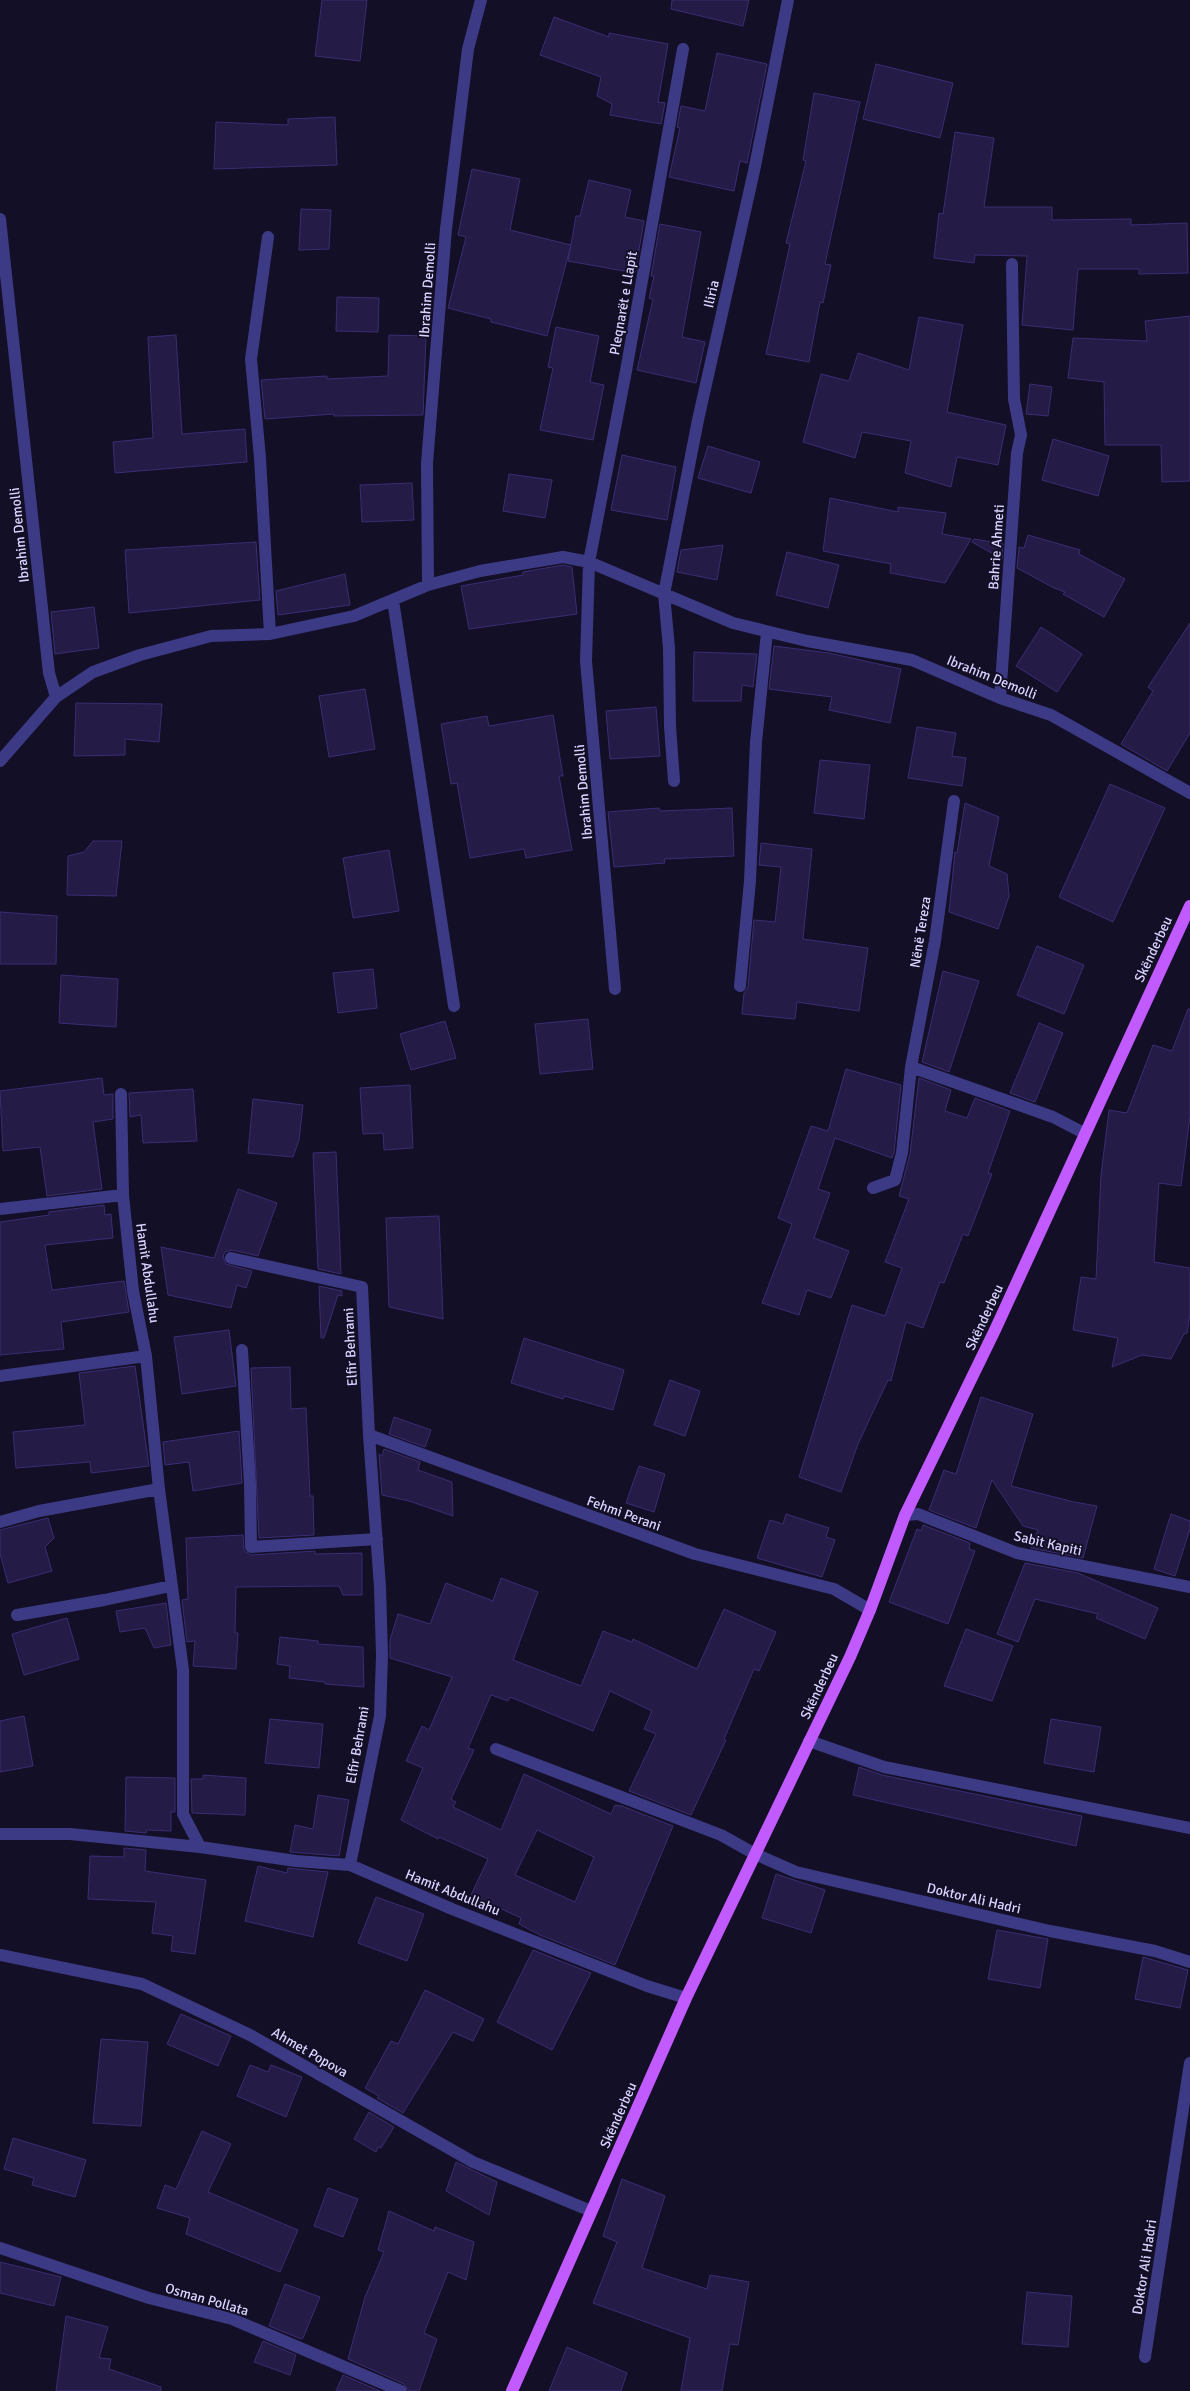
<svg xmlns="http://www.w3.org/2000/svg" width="1190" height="2391" font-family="Signika,sans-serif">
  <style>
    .building { fill: #241b47; stroke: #3b2d73; fill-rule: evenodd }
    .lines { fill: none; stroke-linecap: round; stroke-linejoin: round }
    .minor { stroke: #3d3a85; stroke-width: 12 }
    .major { stroke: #c25bff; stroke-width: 12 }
    .labels { text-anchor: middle; stroke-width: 4; stroke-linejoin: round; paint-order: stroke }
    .street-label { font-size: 14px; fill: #d9d4ff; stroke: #130f26 }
  </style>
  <rect width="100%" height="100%" fill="#130f26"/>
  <path class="building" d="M 322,0 L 367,0 L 360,61 L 315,56 Z
    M 672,0 L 749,0 L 743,26 L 671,9 Z
    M 554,17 L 609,37 L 609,33 L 668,44 L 658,102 L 665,103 L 661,124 L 610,115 L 612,104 L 597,96 L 601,77 L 540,55 Z
    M 717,53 L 767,64 L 747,163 L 740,161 L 734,191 L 669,177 L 680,128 L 677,127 L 681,106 L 705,111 Z
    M 876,64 L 953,83 L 940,138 L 863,119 Z
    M 814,93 L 860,102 L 825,264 L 831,265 L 823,303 L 820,302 L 809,362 L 766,354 L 790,244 L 786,243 L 806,161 L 803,160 Z
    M 335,117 L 337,165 L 214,169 L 216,122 L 288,125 L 288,119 Z
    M 955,132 L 994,138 L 984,207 L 1052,207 L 1052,220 L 1131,219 L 1131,225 L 1187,223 L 1188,273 L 1139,274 L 1139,269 L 1078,269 L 1073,330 L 1022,325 L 1027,256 L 975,255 L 974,263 L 934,258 L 939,213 L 943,214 Z
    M 472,169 L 520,179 L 510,230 L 571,245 L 547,336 L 491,322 L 491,319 L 448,308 L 466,237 L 458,235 Z
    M 589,180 L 631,190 L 625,217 L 644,221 L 635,273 L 568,261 L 576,216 L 580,216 Z
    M 301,209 L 331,210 L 329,249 L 299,250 Z
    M 660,224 L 701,232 L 682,337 L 705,342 L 696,383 L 637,370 L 653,299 L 649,298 L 654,276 L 651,276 Z
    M 337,297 L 379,298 L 378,332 L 336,331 Z
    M 1190,316 L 1190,481 L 1162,482 L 1161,445 L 1105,445 L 1104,382 L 1068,378 L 1073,338 L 1147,341 L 1145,321 Z
    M 919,317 L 963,325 L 947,412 L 1006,425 L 998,465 L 957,457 L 951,487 L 905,473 L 911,441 L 862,432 L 855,458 L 803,442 L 821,374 L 849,381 L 858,353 L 909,370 Z
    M 556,327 L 599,336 L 590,382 L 604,385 L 593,440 L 540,430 L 553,368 L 548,367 Z
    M 176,335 L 182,434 L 245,429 L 247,462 L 115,473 L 113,442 L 153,438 L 148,337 Z
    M 389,335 L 426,336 L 423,415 L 334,416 L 334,414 L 265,419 L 261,380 L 327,376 L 327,379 L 388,376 Z
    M 1030,384 L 1052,387 L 1048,416 L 1026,414 Z
    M 1053,439 L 1109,456 L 1098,496 L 1042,480 Z
    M 708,446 L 760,462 L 751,493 L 698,478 Z
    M 622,455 L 676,467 L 667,520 L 611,510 Z
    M 509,474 L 552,480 L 545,518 L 503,511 Z
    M 412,483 L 414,520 L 362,522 L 360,485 Z
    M 830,498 L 898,512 L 898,507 L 946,513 L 942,534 L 971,539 L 945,583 L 890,573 L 891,564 L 823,551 Z
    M 1028,535 L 1080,550 L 1079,554 L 1125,579 L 1104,617 L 1063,594 L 1065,592 L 1054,588 L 1017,568 L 1019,547 L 1024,548 Z
    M 974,539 L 1003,544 L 1002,559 L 972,542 Z
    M 256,542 L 260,600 L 129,613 L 125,550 Z
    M 723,545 L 717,580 L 677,572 L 681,550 Z
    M 787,552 L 839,565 L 828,608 L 776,595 Z
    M 563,565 L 572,567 L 577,614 L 469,629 L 461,586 L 523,575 L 523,572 Z
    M 345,574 L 350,605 L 278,615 L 276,591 Z
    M 94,607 L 99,648 L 55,654 L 51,612 Z
    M 1190,623 L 1190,733 L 1167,771 L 1121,744 L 1153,691 L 1148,687 Z
    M 1041,627 L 1082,654 L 1057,692 L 1016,666 Z
    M 774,646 L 829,653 L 901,669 L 890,723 L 829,710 L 832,697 L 769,689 Z
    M 694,652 L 757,654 L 753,687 L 742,685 L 741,701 L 693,701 Z
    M 365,689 L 375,749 L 329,757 L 319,696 Z
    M 76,703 L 162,704 L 159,742 L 125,739 L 125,755 L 74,756 Z
    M 656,707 L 660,756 L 610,759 L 606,711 Z
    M 553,715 L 563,776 L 559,776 L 572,850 L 526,858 L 524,849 L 470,858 L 457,783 L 451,784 L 441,724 L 487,716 L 489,726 Z
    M 917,727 L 956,733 L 952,756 L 966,758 L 962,786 L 908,778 Z
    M 820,760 L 870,765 L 864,819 L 814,813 Z
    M 1110,784 L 1165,808 L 1113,922 L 1059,897 Z
    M 965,803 L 999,817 L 989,866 L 1007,874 L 1009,896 L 998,929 L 949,912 L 955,852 L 957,853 Z
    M 659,808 L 660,811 L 732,808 L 734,856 L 664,859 L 665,863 L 614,867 L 608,812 Z
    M 93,841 L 122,841 L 116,896 L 67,895 L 68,856 L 84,852 Z
    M 761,843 L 812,849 L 803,939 L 868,948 L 859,1011 L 797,1002 L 795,1019 L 742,1014 L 744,993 L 748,987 L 754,920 L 775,922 L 781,867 L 759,865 Z
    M 389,850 L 399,911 L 353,918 L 343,858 Z
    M 0,912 L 57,916 L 56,964 L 0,964 Z
    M 1037,946 L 1084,965 L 1064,1014 L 1017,995 Z
    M 373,969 L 377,1008 L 338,1013 L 333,973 Z
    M 943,971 L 979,981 L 949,1072 L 922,1062 Z
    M 61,975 L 118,979 L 116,1027 L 59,1023 Z
    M 1188,1009 L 1190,1009 L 1190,1116 L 1181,1186 L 1159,1183 L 1154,1262 L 1190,1268 L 1190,1314 L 1187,1333 L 1184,1334 L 1171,1359 L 1142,1355 L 1112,1367 L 1118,1338 L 1073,1330 L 1081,1277 L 1096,1279 L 1101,1175 L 1109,1110 L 1127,1113 L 1153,1045 L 1172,1051 Z
    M 588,1019 L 593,1069 L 540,1074 L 535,1024 Z
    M 445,1021 L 456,1058 L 411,1070 L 400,1034 Z
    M 1039,1023 L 1063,1033 L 1035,1102 L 1010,1093 Z
    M 846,1069 L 901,1085 L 894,1152 L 892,1158 L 835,1138 L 818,1189 L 830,1193 L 814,1238 L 849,1251 L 831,1298 L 807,1290 L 799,1315 L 762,1303 L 792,1224 L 778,1218 L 811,1126 L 828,1131 Z
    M 102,1078 L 104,1095 L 113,1094 L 113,1119 L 93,1122 L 102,1189 L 47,1196 L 40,1147 L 3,1151 L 0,1091 Z
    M 919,1078 L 951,1090 L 945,1111 L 967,1118 L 975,1098 L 1010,1111 L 988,1173 L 992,1174 L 968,1236 L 963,1234 L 944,1283 L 940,1282 L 923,1328 L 906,1322 L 891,1381 L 888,1380 L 858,1444 L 841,1492 L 799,1477 L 852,1305 L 885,1316 L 902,1268 L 885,1262 L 909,1199 L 899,1196 L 910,1154 Z
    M 410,1085 L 413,1148 L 384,1150 L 383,1133 L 363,1134 L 360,1088 Z
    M 193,1089 L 197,1141 L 143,1143 L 141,1115 L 130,1117 L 129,1093 Z
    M 253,1099 L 303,1105 L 299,1140 L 293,1157 L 248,1153 Z
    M 336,1152 L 341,1274 L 318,1269 L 313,1153 Z
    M 238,1189 L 277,1203 L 258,1256 L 232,1250 L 225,1252 L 223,1256 L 226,1264 L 252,1271 L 246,1288 L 237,1285 L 231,1308 L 168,1295 L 161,1247 L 214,1258 Z
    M 104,1205 L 105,1215 L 111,1214 L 113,1238 L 45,1245 L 52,1290 L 124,1281 L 129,1312 L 61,1322 L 64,1349 L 0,1355 L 0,1222 L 49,1215 L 49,1212 Z
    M 439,1216 L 443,1319 L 389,1307 L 386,1218 Z
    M 319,1286 L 342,1291 L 342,1296 L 338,1295 L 324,1338 L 321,1338 Z
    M 229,1330 L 236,1386 L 182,1394 L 174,1337 Z
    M 524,1338 L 624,1370 L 613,1410 L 564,1396 L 563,1399 L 511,1383 Z
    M 135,1366 L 149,1466 L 91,1473 L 90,1462 L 16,1468 L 13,1432 L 85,1425 L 79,1373 Z
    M 290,1367 L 291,1409 L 306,1408 L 310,1496 L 313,1496 L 314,1535 L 259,1538 L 251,1368 Z
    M 670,1380 L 700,1391 L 685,1436 L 654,1425 Z
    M 981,1397 L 1033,1414 L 1011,1486 L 1074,1502 L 1097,1506 L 1083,1558 L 1031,1548 L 1038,1530 L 1023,1526 L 992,1480 L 976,1528 L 929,1510 L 944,1470 L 956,1474 Z
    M 394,1417 L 431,1430 L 425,1447 L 389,1434 Z
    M 239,1431 L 242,1483 L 193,1491 L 189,1462 L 165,1465 L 163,1442 Z
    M 384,1449 L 420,1462 L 418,1470 L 452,1482 L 453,1516 L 409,1501 L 382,1495 L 379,1454 L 382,1456 Z
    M 639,1466 L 665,1474 L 654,1512 L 626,1503 Z
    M 786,1514 L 829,1528 L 826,1537 L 835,1540 L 822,1577 L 757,1558 L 770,1520 L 783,1524 Z
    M 1171,1514 L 1190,1521 L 1190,1529 L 1175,1576 L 1154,1569 Z
    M 48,1518 L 54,1538 L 45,1547 L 52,1571 L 8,1583 L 0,1554 L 0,1530 Z
    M 923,1525 L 970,1543 L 969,1549 L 975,1551 L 948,1624 L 889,1602 L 917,1529 L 921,1531 Z
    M 243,1535 L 244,1551 L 251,1555 L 315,1551 L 315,1554 L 362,1553 L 362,1595 L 343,1595 L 339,1586 L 236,1587 L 235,1633 L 238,1633 L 236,1669 L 193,1666 L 195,1641 L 187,1642 L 182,1600 L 188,1599 L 186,1538 Z
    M 1025,1563 L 1078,1573 L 1158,1608 L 1145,1639 L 1096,1618 L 1098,1614 L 1035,1599 L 1018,1642 L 997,1634 Z
    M 501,1578 L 538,1592 L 513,1660 L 581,1686 L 603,1631 L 632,1642 L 633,1639 L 697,1669 L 724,1609 L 776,1632 L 759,1671 L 754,1669 L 724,1739 L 726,1740 L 691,1815 L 629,1791 L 656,1734 L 644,1729 L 652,1711 L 610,1691 L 593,1731 L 510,1697 L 508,1701 L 491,1695 L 468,1748 L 474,1750 L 451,1799 L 456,1802 L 453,1807 L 501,1830 L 524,1774 L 611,1814 L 615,1805 L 622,1806 L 673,1826 L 615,1965 L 540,1935 L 519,1924 L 521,1918 L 471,1895 L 488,1859 L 439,1837 L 438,1839 L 401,1820 L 423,1768 L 406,1761 L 422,1726 L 429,1730 L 452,1677 L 390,1658 L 390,1640 L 398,1614 L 430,1624 L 446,1583 L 493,1601 ZM 537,1830 L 594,1857 L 575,1902 L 515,1875 Z
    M 166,1603 L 171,1645 L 154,1648 L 145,1628 L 120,1632 L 116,1611 Z
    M 67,1618 L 79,1659 L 24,1675 L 12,1634 Z
    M 966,1629 L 1013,1646 L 992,1701 L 944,1686 Z
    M 280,1637 L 318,1641 L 318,1644 L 363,1647 L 364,1687 L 325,1684 L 325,1682 L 289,1678 L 290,1666 L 277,1664 Z
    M 24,1716 L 33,1766 L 0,1772 L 0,1721 Z
    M 270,1719 L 323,1724 L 319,1768 L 265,1763 Z
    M 1051,1719 L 1101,1727 L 1094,1772 L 1044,1763 Z
    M 859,1767 L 882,1775 L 1082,1816 L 1076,1846 L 853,1795 Z
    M 203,1775 L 246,1778 L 245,1815 L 192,1813 L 191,1779 L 203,1779 Z
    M 126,1777 L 175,1778 L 175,1812 L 171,1812 L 171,1831 L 147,1830 L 146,1833 L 125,1831 Z
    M 318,1795 L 349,1800 L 339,1856 L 290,1852 L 295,1825 L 313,1829 Z
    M 124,1848 L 146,1850 L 145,1871 L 206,1880 L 195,1954 L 171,1951 L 173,1936 L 152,1933 L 156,1902 L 88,1899 L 90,1856 L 124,1857 Z
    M 258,1866 L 287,1873 L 288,1868 L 328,1872 L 313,1937 L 245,1921 Z
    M 776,1874 L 825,1890 L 811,1933 L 762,1918 Z
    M 376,1897 L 424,1914 L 407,1961 L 358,1943 Z
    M 997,1930 L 1048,1939 L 1040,1988 L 988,1979 Z
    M 533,1950 L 591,1973 L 552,2050 L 497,2022 Z
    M 1143,1957 L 1188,1970 L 1180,2008 L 1135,1999 Z
    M 425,1990 L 484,2019 L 473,2041 L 453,2032 L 403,2113 L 377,2098 L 379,2096 L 365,2088 L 391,2041 L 398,2044 Z
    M 181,2014 L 231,2036 L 218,2066 L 167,2044 Z
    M 101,2039 L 148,2042 L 141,2126 L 93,2123 Z
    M 250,2065 L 268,2072 L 271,2065 L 302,2077 L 286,2117 L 237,2096 Z
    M 369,2112 L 394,2127 L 381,2148 L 378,2147 L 376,2152 L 354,2139 Z
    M 202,2131 L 231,2144 L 208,2192 L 298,2230 L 280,2272 L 186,2234 L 190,2218 L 157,2208 L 165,2185 L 176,2189 Z
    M 13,2138 L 86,2160 L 75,2197 L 32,2185 L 34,2178 L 4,2169 Z
    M 456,2162 L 497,2182 L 489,2215 L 446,2191 Z
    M 622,2179 L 665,2196 L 642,2268 L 707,2289 L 710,2275 L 749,2282 L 738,2345 L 730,2344 L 722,2391 L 681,2391 L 690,2338 L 593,2303 L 617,2242 L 603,2236 Z
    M 328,2188 L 358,2199 L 343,2237 L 314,2226 Z
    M 389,2211 L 434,2231 L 435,2227 L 474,2242 L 466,2280 L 448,2272 L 424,2333 L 437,2339 L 419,2391 L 409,2391 L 404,2384 L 348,2359 L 365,2297 L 384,2252 L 378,2250 Z
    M 0,2262 L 61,2277 L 54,2306 L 0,2293 Z
    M 285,2284 L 320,2297 L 303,2338 L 301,2339 L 269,2326 Z
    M 1027,2292 L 1072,2296 L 1068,2347 L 1022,2344 Z
    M 66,2316 L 108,2327 L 99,2358 L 111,2359 L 109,2369 L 161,2387 L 161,2391 L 56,2391 Z
    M 263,2341 L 296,2355 L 290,2375 L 254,2362 Z
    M 567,2347 L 627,2373 L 621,2391 L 549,2391 Z
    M 343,2375 L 380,2391 L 336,2391 Z"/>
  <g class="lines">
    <path class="minor" d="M 0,219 L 49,673 L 56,697
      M 268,237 L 251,359 L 260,458 L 270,634
      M 428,585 L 427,463 L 446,229 L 468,49 L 481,0
      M 393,600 L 454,1006
      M 1000,698 L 1017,453 L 1021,435 L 1014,399 L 1012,264
      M 0,761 L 56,697 L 93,672 L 140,655 L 211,636 L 270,634 L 354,616 L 428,585 L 480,571 L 563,557 L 589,562 L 733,623 L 807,641 L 912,660 L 1000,698 L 1051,715 L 1190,793
      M 674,781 L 670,726 L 669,648 L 664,594 L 698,420 L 754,171 L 788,0
      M 740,986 L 750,881 L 756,742 L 767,632
      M 615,989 L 586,661 L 589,562 L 626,371 L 683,49
      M 911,1067 L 1053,1117 L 1084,1133
      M 121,1094 L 123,1195 L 133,1291 L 146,1356 L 159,1489 L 183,1670 L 183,1814 L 200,1847
      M 873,1188 L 895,1180 L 902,1153 L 911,1067 L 935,941 L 954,801
      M 0,1209 L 123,1195
      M 231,1258 L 362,1287 L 369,1435 L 380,1587 L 382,1655 L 380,1716 L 350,1865
      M 242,1350 L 250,1484 L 251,1547 L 377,1539
      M 0,1376 L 146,1356
      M 369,1435 L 695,1554 L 834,1589 L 870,1610
      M 905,1515 L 918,1514 L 1017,1553 L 1190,1587
      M 0,1522 L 39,1511 L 159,1489
      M 17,1615 L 104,1600 L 171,1586
      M 809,1741 L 884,1767 L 1190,1828
      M 496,1749 L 721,1835 L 755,1854 L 796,1872 L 1050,1931 L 1155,1951 L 1190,1962
      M 0,1834 L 70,1834 L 200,1847 L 296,1861 L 350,1865 L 452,1909 L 647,1986 L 686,1998
      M 0,1955 L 142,1984 L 250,2035 L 473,2162 L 591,2211
      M 0,2248 L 149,2298 L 232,2319 L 401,2391
      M 1145,2357 L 1190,2063"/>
    <path class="major" d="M 512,2391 L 686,1998 L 850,1657 L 870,1610 L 905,1515 L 995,1330 L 1190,906"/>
  </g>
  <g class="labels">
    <g class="street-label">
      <text transform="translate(427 290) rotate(-86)" y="5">Ibrahim Demolli</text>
      <text transform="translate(711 294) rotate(-77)" y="5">Iliria</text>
      <text transform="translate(623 303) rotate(-80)" y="5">Pleqnarët e Llapit</text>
      <text transform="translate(19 535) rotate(-96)" y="5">Ibrahim Demolli</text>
      <text transform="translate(996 547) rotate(-86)" y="5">Bahrie Ahmeti</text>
      <text transform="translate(992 677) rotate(22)" y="5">Ibrahim Demolli</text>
      <text transform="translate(583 792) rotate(-95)" y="5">Ibrahim Demolli</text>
      <text transform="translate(920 932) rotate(-81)" y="5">Nënë Tereza</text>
      <text transform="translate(1153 949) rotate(-65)" y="5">Skënderbeu</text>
      <text transform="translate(148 1273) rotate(82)" y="5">Hamit Abdullahu</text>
      <text transform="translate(984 1317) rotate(-65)" y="5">Skënderbeu</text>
      <text transform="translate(350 1347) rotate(-93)" y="5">Elfir Behrami</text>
      <text transform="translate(624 1513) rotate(20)" y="5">Fehmi Perani</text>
      <text transform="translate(1048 1543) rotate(13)" y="5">Sabit Kapiti</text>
      <text transform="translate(819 1686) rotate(-65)" y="5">Skënderbeu</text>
      <text transform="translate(357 1745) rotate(-80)" y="5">Elfir Behrami</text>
      <text transform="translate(453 1892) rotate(22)" y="5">Hamit Abdullahu</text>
      <text transform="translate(974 1898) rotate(13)" y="5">Doktor Ali Hadri</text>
      <text transform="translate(310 2052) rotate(30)" y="5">Ahmet Popova</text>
      <text transform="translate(618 2115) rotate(-66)" y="5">Skënderbeu</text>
      <text transform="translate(1144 2267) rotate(-81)" y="5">Doktor Ali Hadri</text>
      <text transform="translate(207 2299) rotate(16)" y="5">Osman Pollata</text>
    </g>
  </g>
</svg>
